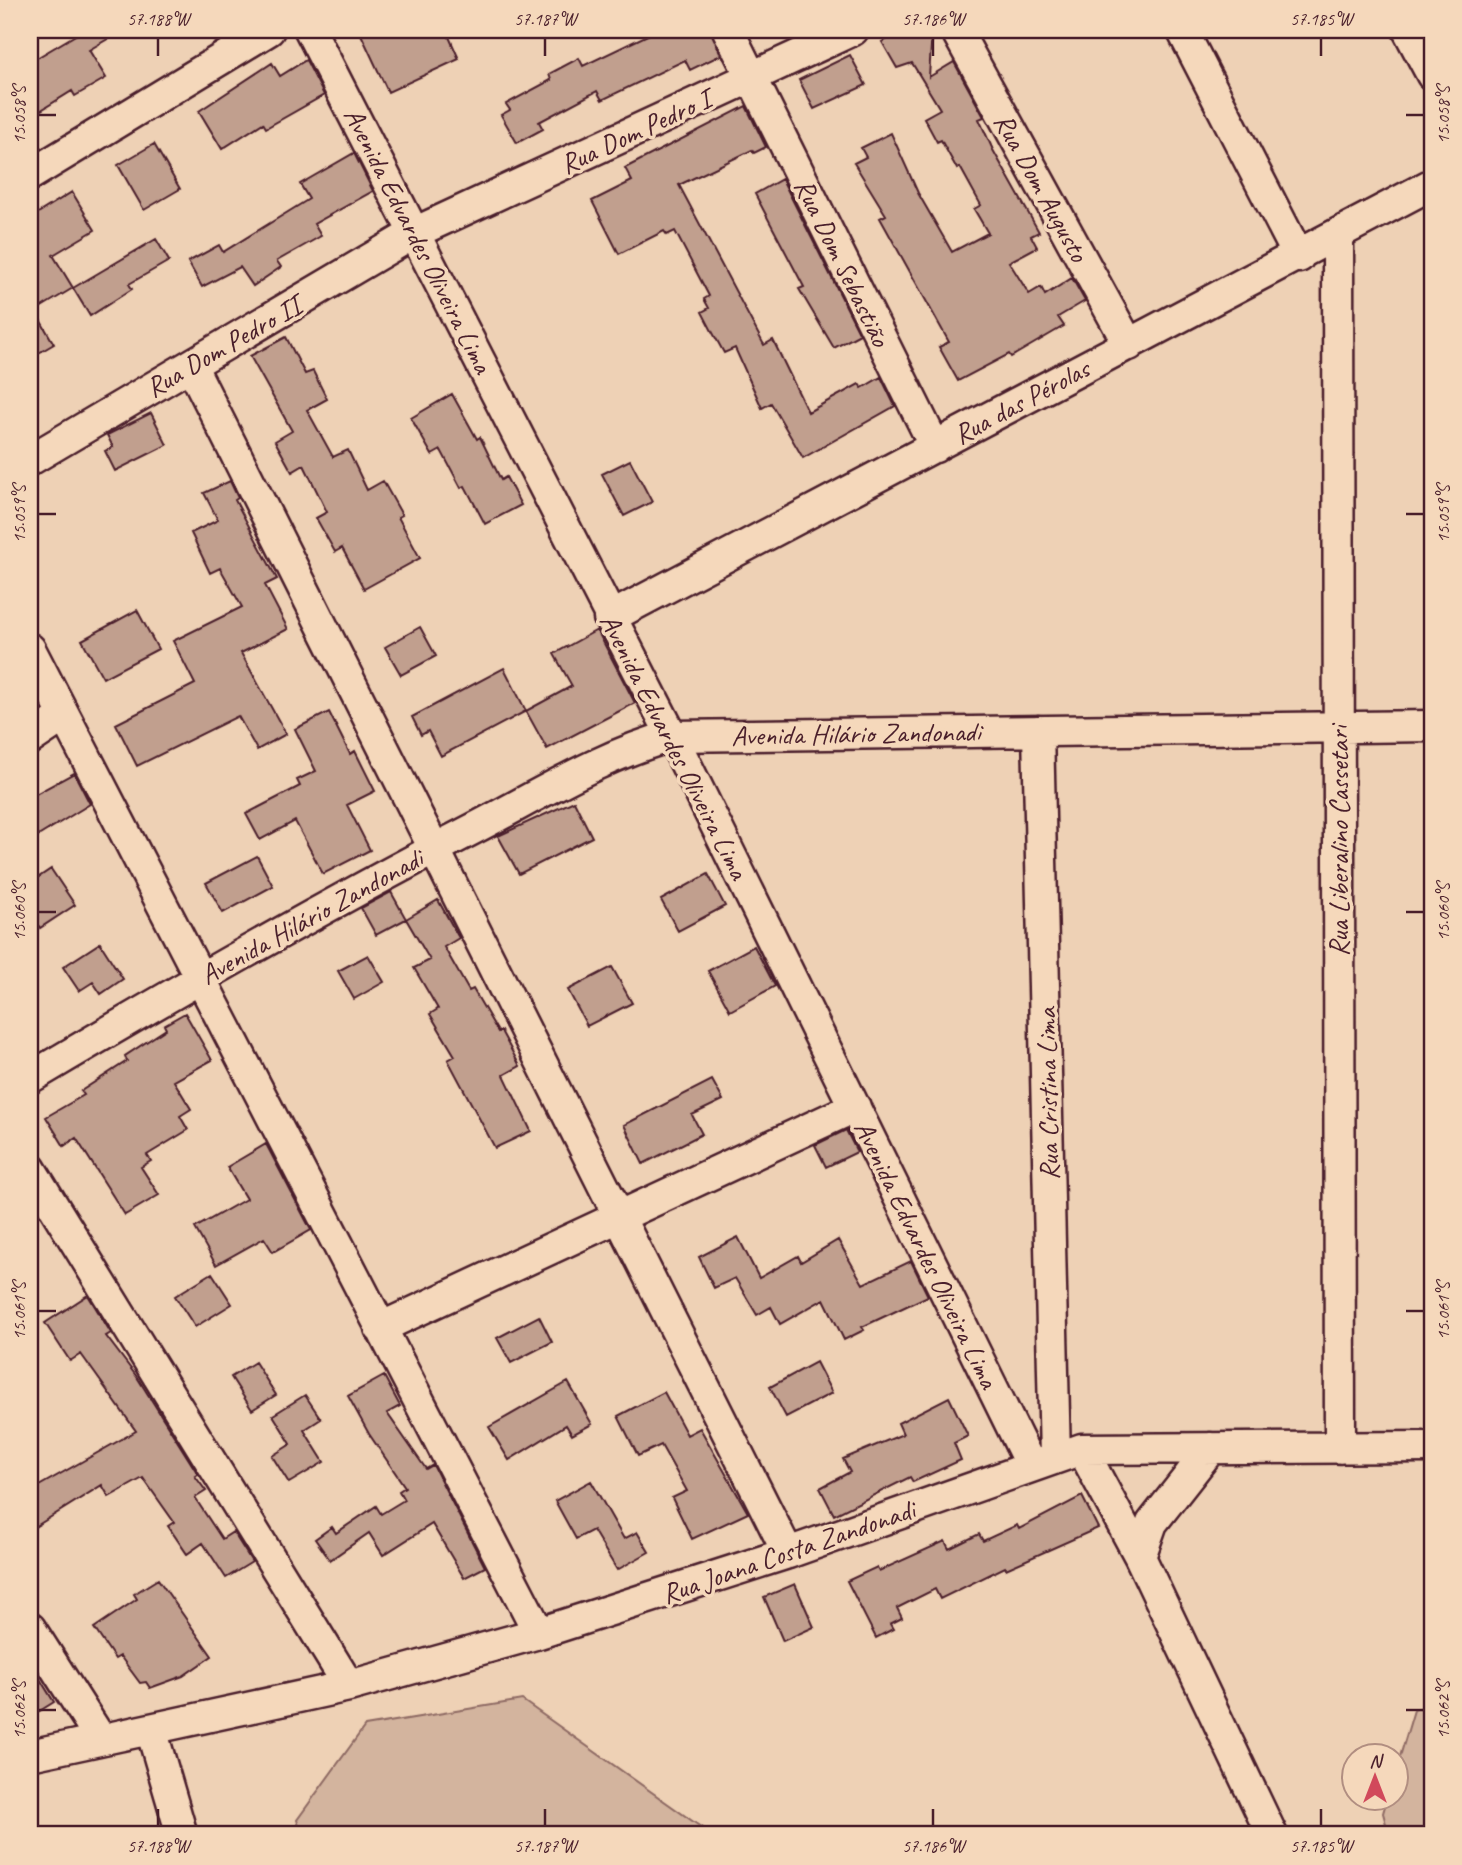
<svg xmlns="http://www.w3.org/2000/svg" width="1462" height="1865" font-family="Caveat,sans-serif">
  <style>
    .green { fill: #d3b49e; stroke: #8e6a64; stroke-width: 2 }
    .building { fill: #c19f8e; stroke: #4a1f2b; stroke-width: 2 }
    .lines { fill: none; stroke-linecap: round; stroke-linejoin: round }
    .minor-casing { stroke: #4a1f2b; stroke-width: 35 }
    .minor { stroke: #f5d8bb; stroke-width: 30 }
    .ticks { fill: none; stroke: #4a1f2b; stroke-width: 2.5 }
    .labels { text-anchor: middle; stroke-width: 7; stroke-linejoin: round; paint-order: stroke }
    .street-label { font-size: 28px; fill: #4a1f2b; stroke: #f5d8bb }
    .neatline { fill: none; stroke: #4a1f2b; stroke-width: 2.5 }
    .ticks-label { font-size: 18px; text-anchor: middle; fill: #4a1f2b }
  </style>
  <rect width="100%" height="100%" fill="#eed1b5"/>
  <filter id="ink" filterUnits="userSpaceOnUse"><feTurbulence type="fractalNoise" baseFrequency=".0143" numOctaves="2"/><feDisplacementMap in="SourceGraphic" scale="14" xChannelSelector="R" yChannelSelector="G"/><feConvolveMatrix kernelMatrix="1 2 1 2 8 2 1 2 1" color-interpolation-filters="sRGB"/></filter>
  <g filter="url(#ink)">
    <path class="green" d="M 522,1700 L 712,1835 L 302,1835 L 297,1820 L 365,1726 Z
      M 1432,1704 L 1432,1835 L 1389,1835 L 1383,1813 L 1387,1799 L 1396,1798 L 1396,1770 L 1414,1710 Z"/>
    <path class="building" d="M 84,30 L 123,30 L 89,50 L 106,78 L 75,96 L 72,91 L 30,117 L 30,62 Z
      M 359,30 L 446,30 L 459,59 L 388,92 Z
      M 658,30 L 711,30 L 721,55 L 690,70 L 685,60 L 602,100 L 597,91 L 539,122 L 543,129 L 517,143 L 501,115 L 510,110 L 506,104 L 551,80 L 549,74 L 579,58 L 583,66 Z
      M 904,30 L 932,30 L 929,77 L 954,62 L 984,117 L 979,119 L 993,150 L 1039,232 L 1031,236 L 1037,247 L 1009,262 L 1029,294 L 1041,287 L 1045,295 L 1072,278 L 1085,301 L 1058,317 L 1064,326 L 1011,357 L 1009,354 L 958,381 L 939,347 L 949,342 L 880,218 L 886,215 L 854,163 L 866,157 L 861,148 L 891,133 L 918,193 L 952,252 L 988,233 L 974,209 L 981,205 L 960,167 L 957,169 L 941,140 L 937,142 L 924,118 L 940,109 L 912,63 L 897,68 L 882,42 Z
      M 850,55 L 866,85 L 814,109 L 799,80 Z
      M 306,60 L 324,95 L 266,128 L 263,123 L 222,149 L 199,111 L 272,63 L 280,76 Z
      M 746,106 L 766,147 L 754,153 L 752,150 L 679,185 L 764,345 L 773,340 L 808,412 L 859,384 L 862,388 L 881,377 L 895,406 L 803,458 L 771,403 L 762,408 L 735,348 L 724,353 L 713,333 L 702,312 L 709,308 L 704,299 L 709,296 L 675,231 L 667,235 L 664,231 L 619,254 L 592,201 L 632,181 L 625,168 Z
      M 154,144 L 180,189 L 144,210 L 118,165 Z
      M 354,153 L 373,191 L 314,224 L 321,236 L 277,261 L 281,267 L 253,286 L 240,267 L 202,287 L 188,262 L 219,245 L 223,252 L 309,199 L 300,184 Z
      M 782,179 L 860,334 L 834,348 L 799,289 L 804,287 L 755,194 Z
      M 72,192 L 95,230 L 53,255 L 73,288 L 35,311 L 54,344 L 30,358 L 30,218 Z
      M 156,239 L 169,261 L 129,284 L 132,289 L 90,316 L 73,288 Z
      M 286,337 L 305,374 L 313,371 L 327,399 L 307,410 L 333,457 L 348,450 L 367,490 L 383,481 L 402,515 L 398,517 L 420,558 L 364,589 L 342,548 L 335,552 L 316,518 L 327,512 L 304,465 L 292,472 L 275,441 L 292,431 L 250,356 Z
      M 452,394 L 477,439 L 480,437 L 501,480 L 506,477 L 521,505 L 485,524 L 465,486 L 461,488 L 441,450 L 432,455 L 411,418 Z
      M 151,413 L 167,445 L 115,471 L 105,451 L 113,447 L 107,435 Z
      M 630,460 L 652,502 L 624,516 L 602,474 Z
      M 230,481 L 238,498 L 235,500 L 277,579 L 265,585 L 288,629 L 241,653 L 286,734 L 257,750 L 238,716 L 137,766 L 116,724 L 195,684 L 173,641 L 242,607 L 220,568 L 210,573 L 191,533 L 218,520 L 204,493 Z
      M 137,610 L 158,649 L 103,678 L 82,640 Z
      M 420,627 L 436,656 L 401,675 L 385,647 Z
      M 597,630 L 635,703 L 547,749 L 526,711 L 572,686 L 554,654 Z
      M 504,668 L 526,711 L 441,756 L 428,731 L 421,735 L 412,717 Z
      M 329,712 L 350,754 L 355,751 L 375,791 L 347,805 L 370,850 L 323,874 L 295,821 L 260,840 L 246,814 L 300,786 L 297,780 L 316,771 L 295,729 Z
      M 74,773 L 90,804 L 30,841 L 30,797 Z
      M 574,801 L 592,837 L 519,874 L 498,836 Z
      M 257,856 L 273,886 L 223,913 L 206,883 Z
      M 51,869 L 75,905 L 40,928 L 30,913 L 30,883 Z
      M 708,874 L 725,906 L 678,931 L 661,900 Z
      M 391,892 L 406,919 L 376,935 L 361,908 Z
      M 438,900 L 459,938 L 444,947 L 469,991 L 473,989 L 498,1032 L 501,1031 L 520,1066 L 504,1075 L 531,1131 L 495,1148 L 448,1060 L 455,1056 L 430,1014 L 438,1009 L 414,968 L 430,960 L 406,919 Z
      M 100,943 L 123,979 L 101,994 L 93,982 L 79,991 L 63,967 Z
      M 754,946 L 775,986 L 730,1011 L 708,971 Z
      M 368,955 L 384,982 L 354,999 L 338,971 Z
      M 612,967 L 632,1003 L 587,1026 L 568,990 Z
      M 185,1013 L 212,1060 L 174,1081 L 191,1109 L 180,1116 L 188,1130 L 147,1155 L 151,1161 L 141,1167 L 159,1195 L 125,1215 L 76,1138 L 64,1146 L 46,1117 L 84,1095 L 81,1091 L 127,1061 L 125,1056 L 166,1029 L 164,1025 Z
      M 712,1080 L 723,1100 L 692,1115 L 702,1134 L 643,1164 L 624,1125 Z
      M 846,1130 L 857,1152 L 826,1167 L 815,1145 Z
      M 266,1144 L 311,1230 L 273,1252 L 264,1238 L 216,1265 L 195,1228 L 246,1199 L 227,1167 Z
      M 738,1237 L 759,1278 L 798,1256 L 801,1262 L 838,1240 L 863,1284 L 911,1261 L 928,1296 L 862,1327 L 864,1330 L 844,1340 L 824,1299 L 780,1324 L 771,1307 L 757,1315 L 735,1278 L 714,1288 L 699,1257 Z
      M 212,1273 L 232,1304 L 195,1327 L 175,1296 Z
      M 88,1295 L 111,1333 L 106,1336 L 137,1377 L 198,1474 L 195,1476 L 206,1491 L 195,1498 L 222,1539 L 233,1532 L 252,1562 L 226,1578 L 203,1543 L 187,1554 L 168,1526 L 174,1522 L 143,1478 L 109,1497 L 102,1485 L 30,1530 L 30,1491 L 136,1431 L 81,1354 L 70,1361 L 45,1323 Z
      M 539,1316 L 552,1342 L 511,1363 L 497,1338 Z
      M 255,1362 L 276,1395 L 252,1410 L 231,1377 Z
      M 816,1362 L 832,1393 L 786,1417 L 770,1387 Z
      M 384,1376 L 400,1406 L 387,1413 L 426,1469 L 433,1465 L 485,1567 L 464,1578 L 432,1524 L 383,1555 L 369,1533 L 330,1560 L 315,1539 L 332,1527 L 336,1533 L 376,1506 L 381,1514 L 404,1500 L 399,1491 L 405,1487 L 369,1434 L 348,1396 Z
      M 568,1382 L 592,1424 L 572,1435 L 566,1425 L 509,1460 L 489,1427 Z
      M 664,1392 L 687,1435 L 700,1428 L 748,1513 L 692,1539 L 672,1498 L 687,1491 L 661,1445 L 638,1456 L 618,1416 Z
      M 305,1395 L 321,1419 L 304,1430 L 324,1462 L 289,1483 L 272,1456 L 291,1444 L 273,1415 Z
      M 949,1397 L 968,1436 L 954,1443 L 961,1460 L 913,1482 L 910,1477 L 834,1515 L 820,1488 L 850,1472 L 843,1459 L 903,1434 L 898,1423 Z
      M 591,1481 L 624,1539 L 637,1532 L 649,1552 L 617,1570 L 593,1530 L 576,1539 L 555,1501 Z
      M 1082,1496 L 1098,1528 L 1006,1569 L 1005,1567 L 940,1599 L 935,1589 L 897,1608 L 902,1618 L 890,1624 L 893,1629 L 876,1638 L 847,1581 L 877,1567 L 879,1571 L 945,1541 L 949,1549 L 979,1534 L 983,1541 L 1017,1525 L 1019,1529 Z
      M 158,1579 L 212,1656 L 183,1676 L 150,1688 L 146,1682 L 140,1683 L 120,1656 L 115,1659 L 94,1628 L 137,1599 L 134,1594 Z
      M 795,1584 L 814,1627 L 783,1641 L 764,1597 Z
      M 30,1663 L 54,1702 L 30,1717 Z"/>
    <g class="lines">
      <g class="minor-casing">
        <path id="minor" d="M 310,30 L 672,736 L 1031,1466
          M 728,30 L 935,447
          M 956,30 L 1129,345
          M 1182,30 L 1299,257
          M 1408,30 L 1432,75
          M 30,175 L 269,30
          M 1338,235 L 1340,1448
          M 191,365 L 788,1553
          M 30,460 L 416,232 L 853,30
          M 609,618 L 1432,184
          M 30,649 L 539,1633
          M 1038,731 L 1055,1458
          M 30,739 L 64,716
          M 30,1078 C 176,991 324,906 475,828 C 539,795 602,755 672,736 L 1432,726
          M 30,1168 L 349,1686
          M 380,1328 L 855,1107
          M 1082,1449 L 1140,1557 L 1272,1835
          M 1140,1557 L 1152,1523 L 1211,1448
          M 30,1628 L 100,1738
          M 151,1729 L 182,1835
          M 30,1755 L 349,1686 L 539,1633 L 788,1553 L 1082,1449 L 1432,1447"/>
      </g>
      <use href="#minor" class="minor"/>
    </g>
  </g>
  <path class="ticks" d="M 158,38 L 158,56M 545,38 L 545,56M 933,38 L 933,56M 1321,38 L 1321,56M 38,115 L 56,115M 1406,115 L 1424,115M 38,514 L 56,514M 1406,514 L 1424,514M 38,912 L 56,912M 1406,912 L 1424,912M 38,1311 L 56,1311M 1406,1311 L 1424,1311M 38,1710 L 56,1710M 1406,1710 L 1424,1710M 158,1809 L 158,1826M 545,1809 L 545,1826M 933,1809 L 933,1826M 1321,1809 L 1321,1826"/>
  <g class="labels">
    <g class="street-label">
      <text transform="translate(635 131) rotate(-25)" y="10">Rua Dom Pedro I</text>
      <text transform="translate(1042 187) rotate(61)" y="10">Rua Dom Augusto</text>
      <text transform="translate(419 240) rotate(63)" y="10">Avenida Edvardes Oliveira Lima</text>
      <text transform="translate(843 262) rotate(64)" y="10">Rua Dom Sebastião</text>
      <text transform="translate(223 346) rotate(-30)" y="10">Rua Dom Pedro II</text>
      <text transform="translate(1021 401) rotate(-28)" y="10">Rua das Pérolas</text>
      <text transform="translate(856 733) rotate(-1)" y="10">Avenida Hilário Zandonadi</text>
      <text transform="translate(675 746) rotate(63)" y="10">Avenida Edvardes Oliveira Lima</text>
      <text transform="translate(1338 841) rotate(-90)" y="10">Rua Liberalino Cassetari</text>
      <text transform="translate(311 916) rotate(-29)" y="10">Avenida Hilário Zandonadi</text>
      <text transform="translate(1047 1094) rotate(-91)" y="10">Rua Cristina Lima</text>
      <text transform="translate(927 1254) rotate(64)" y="10">Avenida Edvardes Oliveira Lima</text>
      <text transform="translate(788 1551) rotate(-19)" y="10">Rua Joana Costa Zandonadi</text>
    </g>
  </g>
  <rect width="1462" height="1865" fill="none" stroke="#f5d8bb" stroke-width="77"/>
  <g transform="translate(1375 1777)"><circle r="33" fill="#f5d8bb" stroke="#b18e81" stroke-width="2"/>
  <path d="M0-5L12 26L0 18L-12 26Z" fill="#d1495b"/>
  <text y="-10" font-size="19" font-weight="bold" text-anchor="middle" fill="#4a1f2b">N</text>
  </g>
  <rect x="38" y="38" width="1386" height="1788" class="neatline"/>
  <g class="ticks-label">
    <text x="158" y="25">57.188°W</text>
    <text x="545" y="25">57.187°W</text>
    <text x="933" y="25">57.186°W</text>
    <text x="1321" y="25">57.185°W</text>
    <text transform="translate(19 115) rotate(-90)" y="6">15.058°S</text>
    <text transform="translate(1443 115) rotate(-90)" y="6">15.058°S</text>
    <text transform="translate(19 514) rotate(-90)" y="6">15.059°S</text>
    <text transform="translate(1443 514) rotate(-90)" y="6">15.059°S</text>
    <text transform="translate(19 912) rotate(-90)" y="6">15.060°S</text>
    <text transform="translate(1443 912) rotate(-90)" y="6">15.060°S</text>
    <text transform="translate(19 1311) rotate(-90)" y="6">15.061°S</text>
    <text transform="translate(1443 1311) rotate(-90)" y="6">15.061°S</text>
    <text transform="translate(19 1710) rotate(-90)" y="6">15.062°S</text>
    <text transform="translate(1443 1710) rotate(-90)" y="6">15.062°S</text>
    <text x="158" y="1852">57.188°W</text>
    <text x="545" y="1852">57.187°W</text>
    <text x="933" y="1852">57.186°W</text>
    <text x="1321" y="1852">57.185°W</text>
  </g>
</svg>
